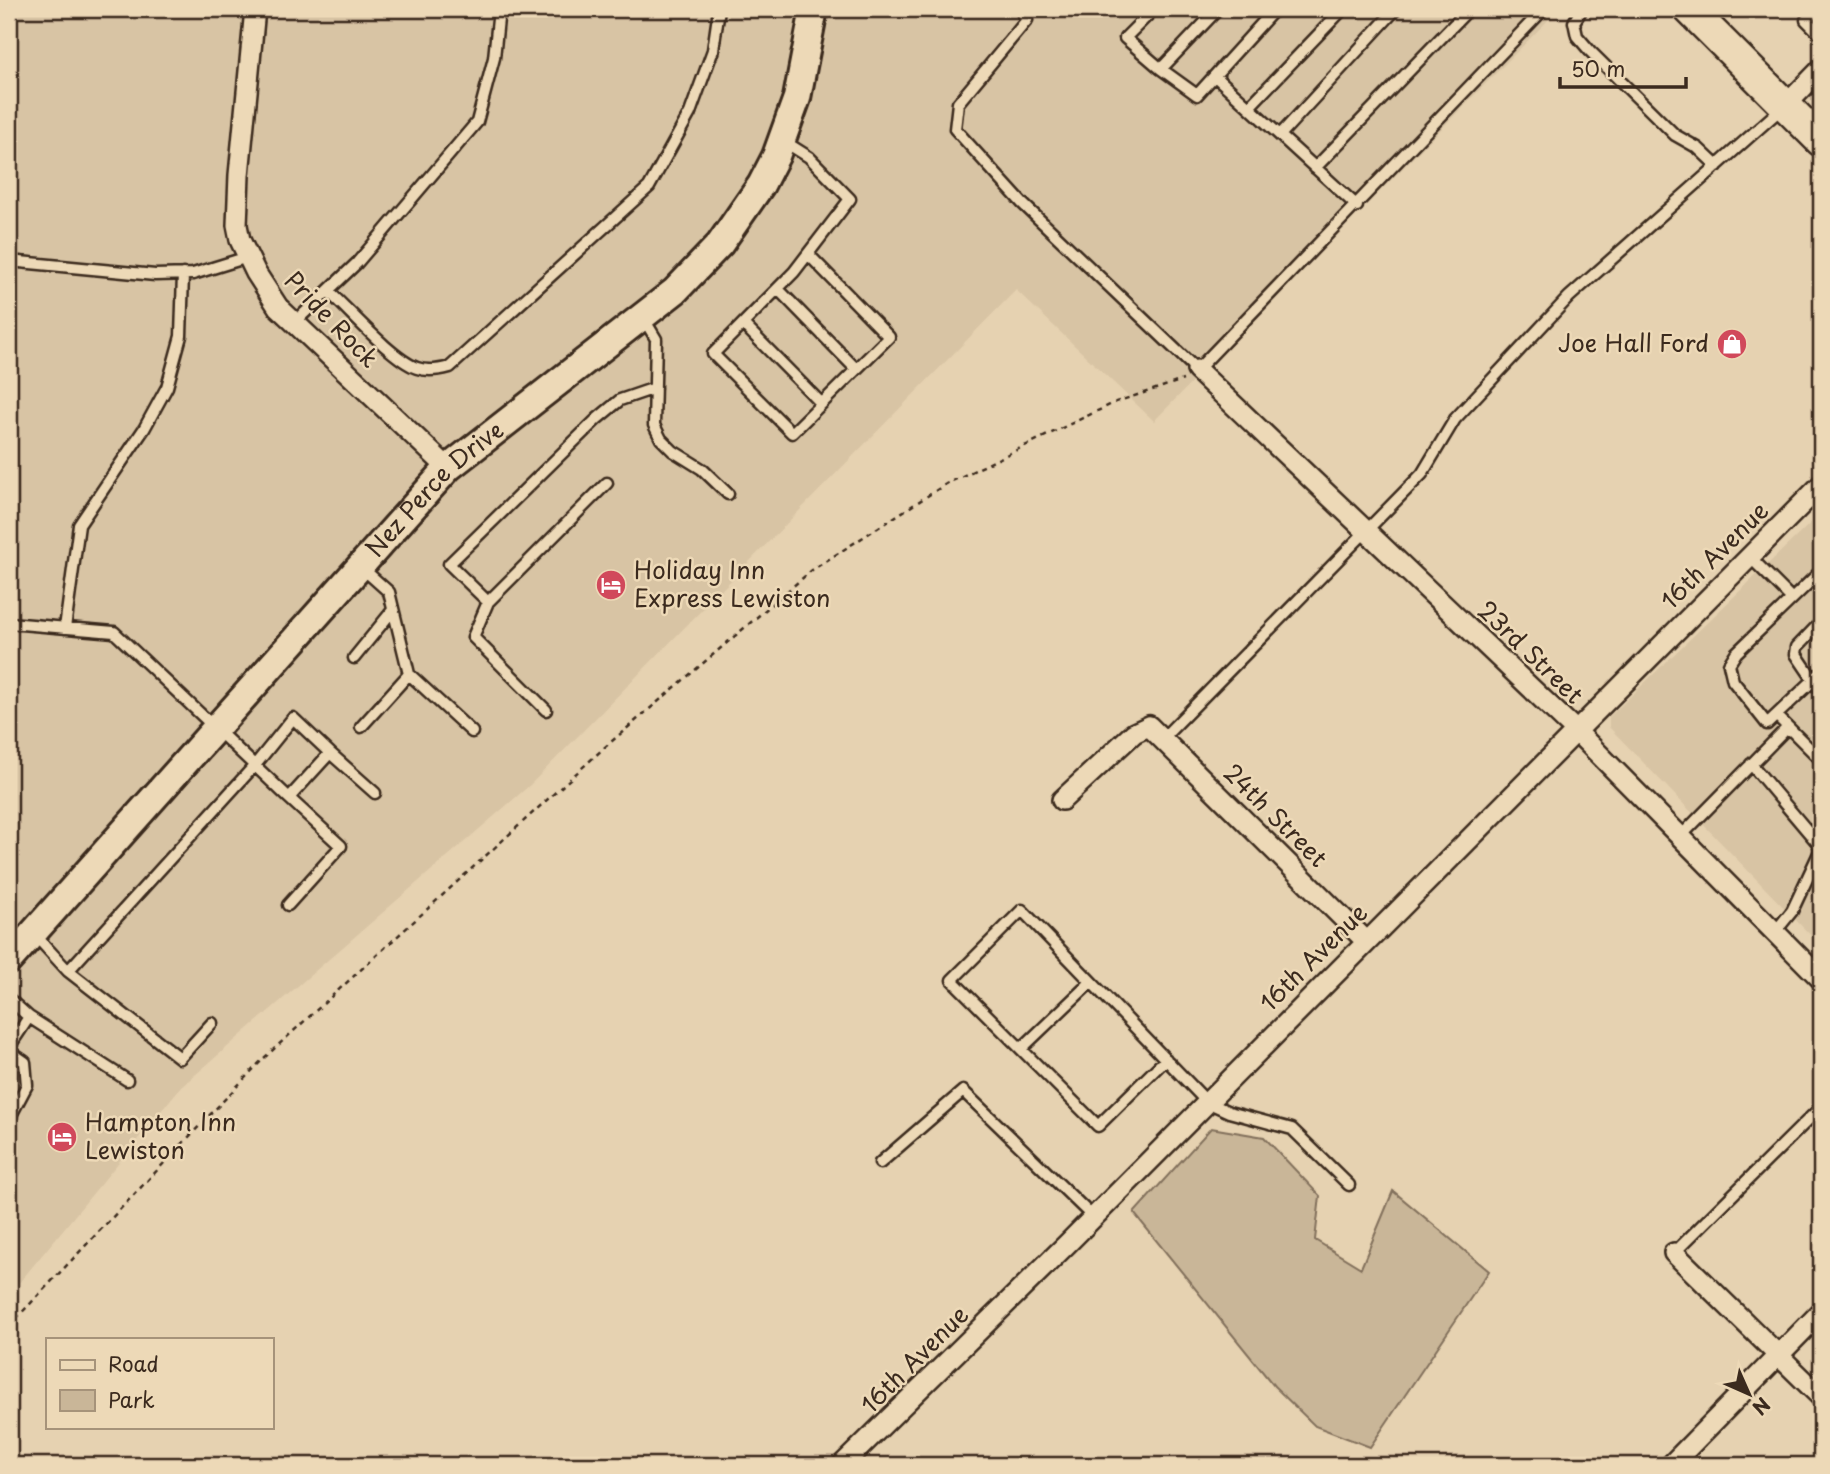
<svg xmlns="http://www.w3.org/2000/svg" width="1830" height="1474" font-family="'Playpen Sans',sans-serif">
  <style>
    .built { fill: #d8c4a4 }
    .park { fill: #c9b698; stroke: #82705b; stroke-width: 2 }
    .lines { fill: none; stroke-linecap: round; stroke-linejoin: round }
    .lane-casing { stroke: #3b2a1e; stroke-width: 15 }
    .street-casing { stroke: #3b2a1e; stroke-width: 24 }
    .secondary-casing { stroke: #3b2a1e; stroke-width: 32 }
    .primary-casing { stroke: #3b2a1e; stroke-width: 35 }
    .path { stroke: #3b2a1e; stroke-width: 2.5; stroke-dasharray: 5 5; stroke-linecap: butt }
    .lane { stroke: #edd9b7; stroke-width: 10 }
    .street { stroke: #edd9b7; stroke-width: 19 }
    .secondary { stroke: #edd9b7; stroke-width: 26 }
    .primary { stroke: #edd9b7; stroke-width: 30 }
    .labels { text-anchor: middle; stroke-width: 5; stroke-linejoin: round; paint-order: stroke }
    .street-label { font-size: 24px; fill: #3b2a1e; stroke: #edd9b7 }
    .poi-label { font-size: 24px; fill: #3b2a1e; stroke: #edd9b7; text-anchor: start }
  </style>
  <rect width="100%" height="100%" fill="#e6d2b1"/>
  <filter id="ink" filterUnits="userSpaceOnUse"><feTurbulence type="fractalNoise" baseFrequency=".0143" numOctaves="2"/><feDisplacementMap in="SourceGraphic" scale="14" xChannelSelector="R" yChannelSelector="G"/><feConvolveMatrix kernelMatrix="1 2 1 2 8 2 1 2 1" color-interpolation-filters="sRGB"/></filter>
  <g filter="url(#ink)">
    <path class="built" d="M 9,9 L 1559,9 L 1154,421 L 1016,290 L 530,785 L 180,1088 L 9,1295 Z
      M 1821,513 L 1821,946 L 1609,727 L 1609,717 Z"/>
    <path class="park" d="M 1211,1128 L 1264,1137 L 1320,1196 L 1315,1240 L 1361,1268 L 1393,1191 L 1489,1271 L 1370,1447 L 1315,1426 L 1274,1386 L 1134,1213 Z"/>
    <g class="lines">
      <g class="lane-casing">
        <path id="lane" d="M 1020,9 L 1027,20 L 958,103 L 955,129 L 1022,203 L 1197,370 L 1540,13 L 1536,9
          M 1154,9 L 1125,38 L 1161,69 L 1218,9
          M 1582,9 L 1574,22 L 1577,36 L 1590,51 L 1675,135 L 1698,148 L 1717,166
          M 1817,9 L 1806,20 L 1821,35
          M 1161,69 L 1197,95 L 1275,9
          M 1215,76 L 1357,206
          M 1249,107 L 1343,9
          M 1280,135 L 1396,9
          M 782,140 L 809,157 L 850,199 L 794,272 L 713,354 L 792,433 L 889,337 L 808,254
          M 1315,168 L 1469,9
          M 9,261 L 155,275 L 193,274 L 248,257
          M 778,289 L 856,369
          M 329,292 C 351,312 392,359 417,368 C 428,372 439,370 450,367 L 649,187 L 690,113 L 713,50 L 719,9
          M 644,319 L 656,339 L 654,425 L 661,439 L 673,451 L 702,469 L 728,494
          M 294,323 L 357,263 L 477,122 L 494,58 L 499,9
          M 743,324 L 821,403
          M 607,483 L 488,602 L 449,564 L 597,419 L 620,400 L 655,388
          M 1808,498 L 1821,510
          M 1750,557 L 1792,599
          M 361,567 L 389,592 L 409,674 L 361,727
          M 1821,571 L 1736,653 L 1729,664 L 1733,681 L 1767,724 L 1821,673
          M 488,602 L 473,637 L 546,710
          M 1821,622 L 1797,647 L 1796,654 L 1821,691
          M 9,623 L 114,632 L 289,798 L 330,753 L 293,718 L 256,764 L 68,971 L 35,935
          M 65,628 L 79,525 L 144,429 L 167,387 L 181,336 L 183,274
          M 354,658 L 393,610
          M 409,674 L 472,732
          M 1778,717 L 1821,760
          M 1162,739 L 1422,474 L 1455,419 L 1569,297 L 1783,107
          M 330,753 L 375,793
          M 1751,764 L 1821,847
          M 1680,837 L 1788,727
          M 288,905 L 341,846 L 289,798
          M 1775,932 L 1792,911 L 1821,849
          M 68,971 L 180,1058 L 212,1023
          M 9,999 L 29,1017 L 9,1047
          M 29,1017 L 127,1080
          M 1021,1049 L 1091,982
          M 9,1051 L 25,1062 L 27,1085 L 9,1119
          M 1166,1059 L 1098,1126 L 952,980 L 1022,910 L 1207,1102 L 1229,1112 L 1292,1129 L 1349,1185
          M 880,1163 L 963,1091 L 1093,1217
          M 1674,1253 L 1821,1107"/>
      </g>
      <g class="street-casing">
        <path id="street" d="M 255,9 L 239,175 L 237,225 L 240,240 L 256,273 L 278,307 L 448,468
          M 1786,105 L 1821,69
          M 1197,370 L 1575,730 L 1821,979
          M 1062,800 L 1134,733 L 1149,726 L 1365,940
          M 1674,1253 L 1821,1397
          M 842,1465 L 1067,1244 L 1821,485
          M 1671,1465 L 1821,1312"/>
      </g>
      <g class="secondary-casing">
        <g id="secondary">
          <path id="s1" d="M 9,960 L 448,468 L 675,291 L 720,244 L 761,185 L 776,156 L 797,98 L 814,9"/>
        </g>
      </g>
      <g class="primary-casing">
        <path id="primary" d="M 1689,9 L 1821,141"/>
      </g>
      <path class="path" d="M 9,1326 L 264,1058 L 605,747 L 812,570 L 946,484 L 1116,402 L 1183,380"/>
      <use href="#lane" class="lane"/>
      <use href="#street" class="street"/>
      <use href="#secondary" class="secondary"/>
      <use href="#primary" class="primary"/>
    </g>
  </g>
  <defs>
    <g id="shop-disc" transform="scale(1.575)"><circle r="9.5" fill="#d1495b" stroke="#edd9b7"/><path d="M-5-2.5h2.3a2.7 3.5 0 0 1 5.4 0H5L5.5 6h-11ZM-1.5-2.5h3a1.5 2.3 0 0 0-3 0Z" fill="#fff"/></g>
    <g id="hotel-disc" transform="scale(1.575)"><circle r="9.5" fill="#d1495b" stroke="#edd9b7"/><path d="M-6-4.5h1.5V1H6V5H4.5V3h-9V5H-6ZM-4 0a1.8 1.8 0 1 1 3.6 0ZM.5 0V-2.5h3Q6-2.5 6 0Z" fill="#fff"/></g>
  </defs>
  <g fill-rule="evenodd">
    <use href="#shop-disc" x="1732" y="344"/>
    <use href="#hotel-disc" x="611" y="585"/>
    <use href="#hotel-disc" x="62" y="1137"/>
  </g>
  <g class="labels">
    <g class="street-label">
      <text transform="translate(331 320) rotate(46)" y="8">Pride Rock</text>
      <text dy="8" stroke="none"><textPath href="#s1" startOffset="635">Nez Perce Drive</textPath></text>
      <text transform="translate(1715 556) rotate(-45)" y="8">16th Avenue</text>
      <text transform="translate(1530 653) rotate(44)" y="8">23rd Street</text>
      <text transform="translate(1275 816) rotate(45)" y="8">24th Street</text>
      <text transform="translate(1314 958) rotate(-45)" y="8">16th Avenue</text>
      <text transform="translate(915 1360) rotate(-45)" y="8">16th Avenue</text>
    </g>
    <g class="poi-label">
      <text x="1709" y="352" text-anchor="end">Joe Hall Ford</text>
      <text x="634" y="579">Holiday Inn<tspan x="634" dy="28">Express Lewiston</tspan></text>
      <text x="85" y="1131">Hampton Inn<tspan x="85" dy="28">Lewiston</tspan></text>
    </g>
  </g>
  <rect width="1830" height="1474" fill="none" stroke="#edd9b7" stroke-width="35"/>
  <rect x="18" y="18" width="1795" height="1439" fill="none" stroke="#3b2a1e" stroke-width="2.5" filter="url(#ink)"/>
  <rect x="46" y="1338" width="228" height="91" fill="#edd9b7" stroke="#a6937a" stroke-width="2"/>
  <rect x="60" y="1360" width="35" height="10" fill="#edd9b7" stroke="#a6937a" stroke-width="2"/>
  <text x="108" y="1372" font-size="21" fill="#3b2a1e">Road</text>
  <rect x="60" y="1390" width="35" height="21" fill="#c9b698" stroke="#a6937a" stroke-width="2"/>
  <text x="108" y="1408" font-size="21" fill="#3b2a1e">Park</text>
  <g transform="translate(1749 1394) rotate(135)" stroke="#edd9b7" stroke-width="5" paint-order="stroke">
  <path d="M0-5L12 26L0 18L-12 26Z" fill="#3b2a1e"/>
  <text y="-10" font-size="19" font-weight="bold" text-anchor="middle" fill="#3b2a1e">N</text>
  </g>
  <path d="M1560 77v10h126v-10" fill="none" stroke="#3b2a1e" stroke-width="3.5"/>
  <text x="1571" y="77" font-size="21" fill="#3b2a1e" stroke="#edd9b7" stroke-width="5" paint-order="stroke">50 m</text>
</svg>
